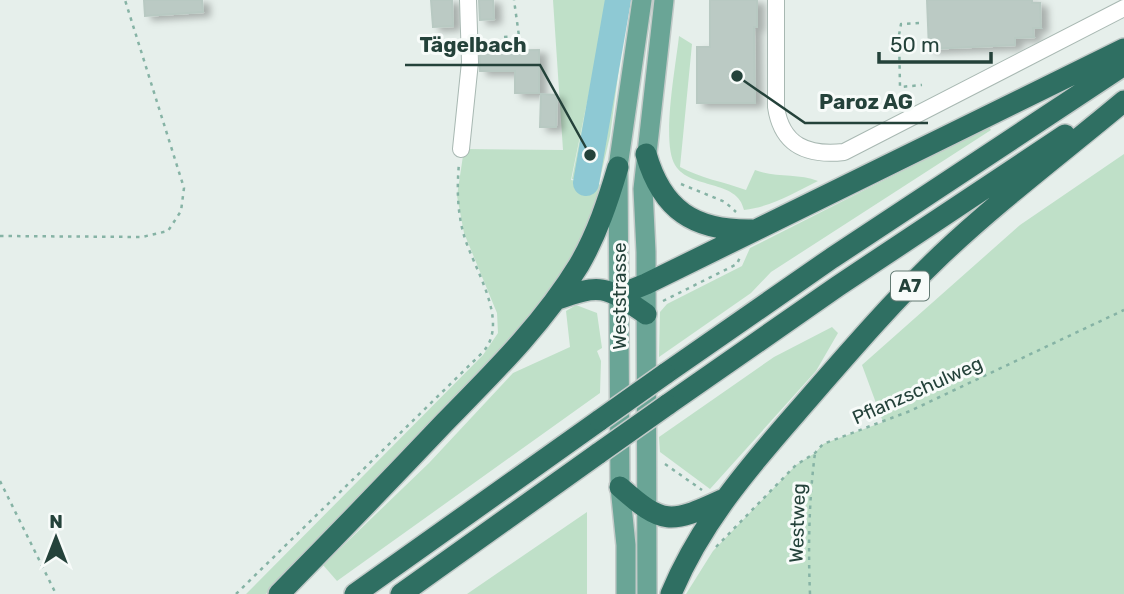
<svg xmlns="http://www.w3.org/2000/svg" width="1124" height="594" font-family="Rubik,sans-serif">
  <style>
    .green { fill: #bfe0c8 }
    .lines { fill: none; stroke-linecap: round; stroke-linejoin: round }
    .river { stroke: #8ec9d4; stroke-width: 26 }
    .building { fill: #bbcac4; stroke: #b8c9c2; stroke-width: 2; filter: url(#shadow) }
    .minor-casing { stroke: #a8b8b2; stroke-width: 18 }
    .major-casing { stroke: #c2cac8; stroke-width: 22 }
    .highway-casing { stroke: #c2cac8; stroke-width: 24 }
    .path { stroke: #86b3a5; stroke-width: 2.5; stroke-dasharray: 3.5 5; stroke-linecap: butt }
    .minor { stroke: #fff; stroke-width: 16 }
    .major { stroke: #6aa596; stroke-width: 19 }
    .highway { stroke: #2f6f62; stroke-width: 21 }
    .highway-bridge-casing { stroke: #c2cac8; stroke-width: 24; stroke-linecap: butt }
    .highway-bridge { stroke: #2f6f62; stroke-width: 21 }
    .labels { text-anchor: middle; stroke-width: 6; stroke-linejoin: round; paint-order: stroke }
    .shield { fill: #f7fbf9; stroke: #637a73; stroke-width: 2 }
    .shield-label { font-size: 18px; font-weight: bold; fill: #24423a }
    .street-label { font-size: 19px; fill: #24423a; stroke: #f7fbf9 }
    .leader { fill: none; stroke: #24423a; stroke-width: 2.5 }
    .callout-dot { fill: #24423a; stroke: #f7fbf9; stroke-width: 2.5 }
    .callout-label { font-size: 21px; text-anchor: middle; font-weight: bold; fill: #24423a; stroke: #f7fbf9; stroke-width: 6; stroke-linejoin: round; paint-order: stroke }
  </style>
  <defs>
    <filter id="shadow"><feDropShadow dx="7" dy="4" stdDeviation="3.5" flood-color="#0004"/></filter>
  </defs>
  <rect width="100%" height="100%" fill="#e6efeb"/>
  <path class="green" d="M 553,0 L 628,0 L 610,136 L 599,183 L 572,179 L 591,83 L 571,180 L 603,185 L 583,237 L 560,279 L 521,331 L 266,594 L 246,594 L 483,355 L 498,333 L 497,313 L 464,233 L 457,196 L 464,149 L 563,150 Z
    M 679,36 L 692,44 L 680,167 C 700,178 724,182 746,190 L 755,170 C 776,178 798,173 818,181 C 794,193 771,207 744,210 C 738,179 690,190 675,165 C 661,142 676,65 679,36 Z
    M 989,127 L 991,130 L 771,272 L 751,293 L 659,357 L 660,312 L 667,304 L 742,266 L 750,248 Z
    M 1124,154 L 1124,594 L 686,594 L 713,551 L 796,465 L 815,453 L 823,444 L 883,422 L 862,365 L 1020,225 Z
    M 576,305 L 597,313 L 602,348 L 597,351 L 601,361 L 600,393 L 337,581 L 323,565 L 429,463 L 513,373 L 570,347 L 566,311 Z
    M 832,327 L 838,333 L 816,371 L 710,489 L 660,452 L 659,437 L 774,357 Z
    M 587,512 L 587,594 L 467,594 Z"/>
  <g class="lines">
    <path class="river" d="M 586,183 L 618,0"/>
  </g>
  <path class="building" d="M 144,0 L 202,0 L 203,12 L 145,16 Z
    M 431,0 L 452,0 L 453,26 L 433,27 Z
    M 479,0 L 493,0 L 494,19 L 480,20 Z
    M 710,0 L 757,0 L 757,27 L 754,27 L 755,103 L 697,103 L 697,47 L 710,47 Z
    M 927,0 L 1032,0 L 1032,3 L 1040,3 L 1041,28 L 1033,28 L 1034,37 L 1015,38 L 1015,45 L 929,49 Z
    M 539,50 L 539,93 L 515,93 L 515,71 L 480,71 L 480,51 Z
    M 541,94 L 557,95 L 556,127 L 540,127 Z"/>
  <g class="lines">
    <g class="minor-casing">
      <path id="minor" d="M 776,0 L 776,107 C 782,146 808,156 844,152 L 1124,8
        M 461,149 L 470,62 L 468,0"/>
    </g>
    <g class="major-casing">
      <path id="major" d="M 626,594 L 626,545 L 620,487 L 618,167 L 642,0
        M 647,594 L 646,252 L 643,189 L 664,0"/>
    </g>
    <g class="highway-casing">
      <path id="highway" d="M 646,154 C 662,210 694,231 752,230
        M 619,295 L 646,284 L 1124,49
        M 555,300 C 602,283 605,286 646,314
        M 665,374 L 832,258 L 1124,65
        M 667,405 L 838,286 L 1065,135
        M 620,487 C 663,525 670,524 722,500
        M 279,594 C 335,537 390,480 445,422 C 493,373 543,324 579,265 C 597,234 608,201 618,167
        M 355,594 L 600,420
        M 401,594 L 599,453
        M 671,594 C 700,524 748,468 797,412 C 844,358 890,304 941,255 C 999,200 1063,152 1124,101"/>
    </g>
    <path class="path" d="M 919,23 L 901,24 L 899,35 L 900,87 L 922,85
      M 504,37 L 519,36 L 514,0
      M 681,184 L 725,202 L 736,212
      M 0,236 L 142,237 L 168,231 L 181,211 L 184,188 L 125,0
      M 663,301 L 737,264 L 740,257
      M 665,464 L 702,490
      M 0,481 L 56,594
      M 716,547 L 796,465 L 815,453 L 823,444 L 910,411 L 1124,310
      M 236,594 L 482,353 C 512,322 472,267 463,232 C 457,208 457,187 459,163
      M 810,594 C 808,547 809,499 815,453"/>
    <use href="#minor" class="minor"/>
    <use href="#major" class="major"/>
    <use href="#highway" class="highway"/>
    <g class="highway-bridge-casing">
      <path id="highway-bridge" d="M 600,420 L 665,374
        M 599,453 L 667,405"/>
    </g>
    <use href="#highway-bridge" class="highway-bridge"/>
  </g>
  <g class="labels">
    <rect class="shield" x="891" y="271.5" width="38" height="29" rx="5"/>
    <g class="shield-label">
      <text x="910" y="292">A7</text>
    </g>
    <g class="street-label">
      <text transform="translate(619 296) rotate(-90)" y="7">Weststrasse</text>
      <text transform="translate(917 390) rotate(-24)" y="7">Pflanzschulweg</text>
      <text transform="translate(797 523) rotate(-88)" y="7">Westweg</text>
    </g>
  </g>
  <path class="leader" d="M590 155L540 65H405M737 76L805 123H928"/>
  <g class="callout-dot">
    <circle cx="590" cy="155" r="7"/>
    <circle cx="737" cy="76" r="7"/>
  </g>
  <g class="callout-label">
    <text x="473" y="52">Tägelbach</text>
    <text x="866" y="109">Paroz AG</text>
  </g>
  <g transform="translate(56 538)" stroke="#f7fbf9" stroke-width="5" paint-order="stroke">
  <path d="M0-5L12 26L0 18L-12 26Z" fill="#24423a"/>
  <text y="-10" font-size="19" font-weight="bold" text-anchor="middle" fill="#24423a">N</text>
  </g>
  <path d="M879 52v10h112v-10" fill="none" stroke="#24423a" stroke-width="3.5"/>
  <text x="890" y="52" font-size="21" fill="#24423a" stroke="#f7fbf9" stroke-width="5" paint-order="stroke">50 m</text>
</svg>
